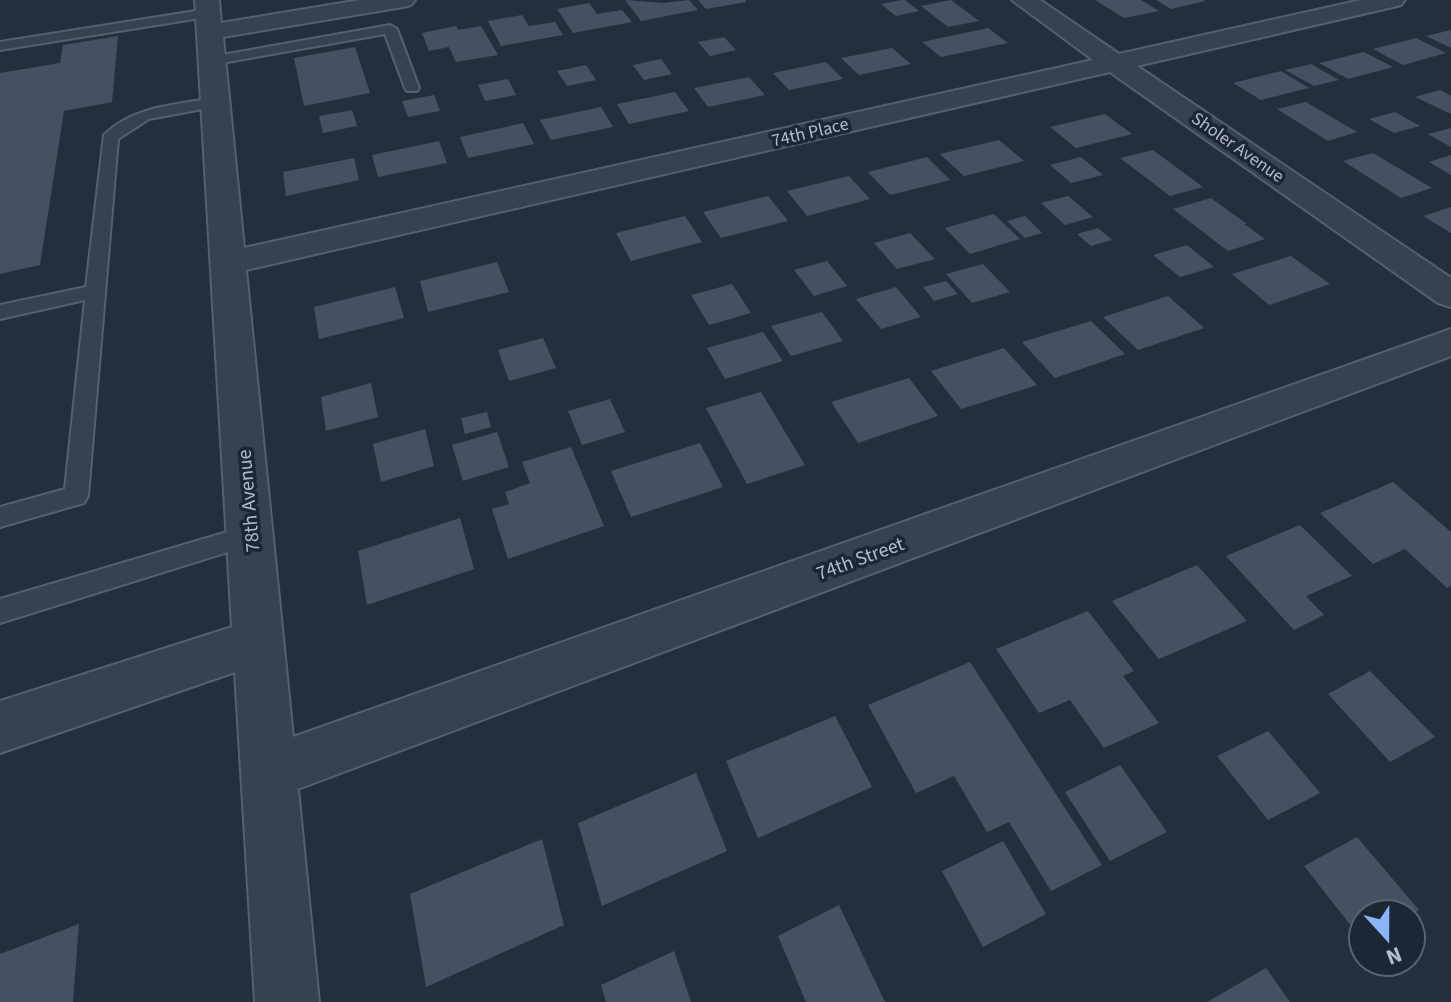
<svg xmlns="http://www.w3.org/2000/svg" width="1451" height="1002" font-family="'Source Sans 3',sans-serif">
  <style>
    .building { fill: #455162 }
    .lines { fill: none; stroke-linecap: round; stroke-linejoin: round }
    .service-casing { stroke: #565f6c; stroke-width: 4 }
    .minor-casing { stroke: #565f6c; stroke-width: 4 }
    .service { fill: #38414e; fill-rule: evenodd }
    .minor { fill: #38414e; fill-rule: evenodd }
    .labels { text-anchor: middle; stroke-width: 7; stroke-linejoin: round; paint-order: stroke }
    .far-street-label { font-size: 18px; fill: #b4bcc9; stroke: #1d2633 }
    .street-label { font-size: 20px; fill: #b4bcc9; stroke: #1d2633 }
  </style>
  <rect width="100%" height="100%" fill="#242f3e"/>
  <path class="building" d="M 625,0 L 663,3 L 689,0 L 698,10 L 641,21 Z
    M 698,0 L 746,0 L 746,2 L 706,9 Z
    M 901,0 L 905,0 L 919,11 L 896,16 L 881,4 Z
    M 951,0 L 979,21 L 948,27 L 921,6 Z
    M 1095,0 L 1141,0 L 1159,11 L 1124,18 Z
    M 1156,0 L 1205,0 L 1205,1 L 1171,9 Z
    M 589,3 L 597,14 L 622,10 L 632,22 L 573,33 L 557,9 Z
    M 522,15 L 529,26 L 555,22 L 563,35 L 501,46 L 488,21 Z
    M 456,26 L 458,30 L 481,26 L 498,55 L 456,62 L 449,47 L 429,51 L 422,33 Z
    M 988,28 L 1008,43 L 941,57 L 922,42 Z
    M 1451,30 L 1451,48 L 1426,36 Z
    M 118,36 L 112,102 L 64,111 L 40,265 L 0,274 L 0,73 L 60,63 L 63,45 Z
    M 724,37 L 736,50 L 710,56 L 698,42 Z
    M 1416,38 L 1446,53 L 1403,65 L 1373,49 Z
    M 355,47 L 370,93 L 304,106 L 294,58 Z
    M 892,48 L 911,64 L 859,75 L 841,58 Z
    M 1364,52 L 1393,67 L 1348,79 L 1319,63 Z
    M 661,59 L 672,74 L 644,80 L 633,65 Z
    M 826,62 L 843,79 L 789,90 L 773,73 Z
    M 1311,64 L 1339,80 L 1314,86 L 1285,70 Z
    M 586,65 L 596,80 L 567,86 L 557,71 Z
    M 1281,71 L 1309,88 L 1261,100 L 1233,83 Z
    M 749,77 L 765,95 L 708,107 L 694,88 Z
    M 508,79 L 516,95 L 485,101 L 478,85 Z
    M 1440,90 L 1451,96 L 1451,114 L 1415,97 Z
    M 675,92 L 689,111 L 629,124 L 617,104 Z
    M 434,95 L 440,111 L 408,117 L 402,101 Z
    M 1306,102 L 1357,132 L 1328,141 L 1277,109 Z
    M 601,107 L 613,127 L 551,140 L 540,120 Z
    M 352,110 L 357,126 L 323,133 L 319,116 Z
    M 1395,112 L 1420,126 L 1394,133 L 1369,119 Z
    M 1105,114 L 1132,134 L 1076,148 L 1050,127 Z
    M 523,123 L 534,144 L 468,158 L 460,137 Z
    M 1451,128 L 1451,147 L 1428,134 Z
    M 999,140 L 1024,161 L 964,176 L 940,154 Z
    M 439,141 L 447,163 L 378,177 L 372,155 Z
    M 1153,150 L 1203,187 L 1170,196 L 1120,158 Z
    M 1373,153 L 1432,188 L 1401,198 L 1343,161 Z
    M 1451,155 L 1451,175 L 1429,162 Z
    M 927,157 L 950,180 L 890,195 L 868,172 Z
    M 1081,157 L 1103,175 L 1071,183 L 1050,165 Z
    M 354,158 L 359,180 L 286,196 L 283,172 Z
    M 849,176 L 870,199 L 807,216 L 787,191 Z
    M 768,196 L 788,221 L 721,238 L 703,212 Z
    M 1068,196 L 1093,217 L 1065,225 L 1041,203 Z
    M 1211,198 L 1247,224 L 1244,224 L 1265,239 L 1228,251 L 1173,209 Z
    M 1451,207 L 1451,233 L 1423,216 Z
    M 994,214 L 1020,239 L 970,254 L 945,228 Z
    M 685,216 L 702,242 L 631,261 L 616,233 Z
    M 1025,216 L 1042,233 L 1025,238 L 1007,221 Z
    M 1098,228 L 1112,240 L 1091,246 L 1077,234 Z
    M 910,233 L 935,259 L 897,269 L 874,243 Z
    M 1187,245 L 1214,267 L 1180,277 L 1153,255 Z
    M 1291,256 L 1330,284 L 1269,305 L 1232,274 Z
    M 827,261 L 847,286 L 814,296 L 794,270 Z
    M 497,262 L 509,292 L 428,312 L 420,281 Z
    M 983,264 L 1010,292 L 972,303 L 946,274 Z
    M 946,281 L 958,294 L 934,301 L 923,287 Z
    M 732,284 L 751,313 L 709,325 L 691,295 Z
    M 395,287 L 404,318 L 319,339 L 314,307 Z
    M 896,287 L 921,317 L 881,329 L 856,299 Z
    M 1168,296 L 1204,328 L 1138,350 L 1103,317 Z
    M 822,312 L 843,341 L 791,356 L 771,326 Z
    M 1091,321 L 1125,354 L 1055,378 L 1022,342 Z
    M 763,332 L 783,361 L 725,379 L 707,348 Z
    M 543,338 L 556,368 L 509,381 L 498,350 Z
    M 1004,348 L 1037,385 L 961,409 L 931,371 Z
    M 909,378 L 938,416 L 858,443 L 831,402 Z
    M 371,383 L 378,417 L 326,431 L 321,397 Z
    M 761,392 L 805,465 L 747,484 L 706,408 Z
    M 610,399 L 625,432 L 582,445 L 568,411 Z
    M 487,412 L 491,427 L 465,434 L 461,418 Z
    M 425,429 L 434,466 L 381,482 L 373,444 Z
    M 497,432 L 509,467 L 463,481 L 452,445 Z
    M 700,443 L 723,487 L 631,517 L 611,471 Z
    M 571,447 L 604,526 L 508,559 L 492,509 L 509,504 L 505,492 L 530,483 L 522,462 Z
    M 1393,482 L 1451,532 L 1451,585 L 1447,588 L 1405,549 L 1373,564 L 1320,513 Z
    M 460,518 L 474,569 L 367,605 L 358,551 Z
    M 1300,525 L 1352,576 L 1306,596 L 1324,615 L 1294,630 L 1226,556 Z
    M 1197,565 L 1247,621 L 1159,659 L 1112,601 Z
    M 1088,611 L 1134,671 L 1123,676 L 1159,723 L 1104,748 L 1070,700 L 1039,713 L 996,649 Z
    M 970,662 L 1102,865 L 1051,891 L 1009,822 L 987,832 L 954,776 L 916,793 L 868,705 Z
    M 1370,671 L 1435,737 L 1390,762 L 1328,694 Z
    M 835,716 L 872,787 L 758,838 L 726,761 Z
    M 1268,731 L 1320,793 L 1268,820 L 1217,756 Z
    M 1120,765 L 1167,832 L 1110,861 L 1065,792 Z
    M 696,773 L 727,851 L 602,906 L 578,823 Z
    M 1357,837 L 1419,910 L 1411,915 L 1363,914 L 1363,941 L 1304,866 Z
    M 542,839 L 564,925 L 426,987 L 410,894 Z
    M 1003,841 L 1046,914 L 983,947 L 942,871 Z
    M 839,905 L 885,1002 L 806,1002 L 778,936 Z
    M 79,924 L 73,1002 L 0,1002 L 0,954 Z
    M 674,951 L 691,1002 L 606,1002 L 601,985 Z
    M 1266,968 L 1290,1002 L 1207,1002 Z"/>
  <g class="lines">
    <g class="service-casing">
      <path id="service" d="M 208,9 L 213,10 L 213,16 L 0,50 L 0,42 Z
        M 390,25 L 397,29 L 419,88 L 417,91 L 407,91 L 405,88 L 385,34 L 211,65 L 204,61 L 211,57 Z
        M 214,98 L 222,103 L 219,106 L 149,119 L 118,139 L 88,496 L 84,503 L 0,527 L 0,507 L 65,489 L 85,300 L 0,319 L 0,305 L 86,287 L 104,135 C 134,106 175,105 214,98 Z
        M 251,525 L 260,528 L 263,535 L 260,542 L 0,623 L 0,599 Z"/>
    </g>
    <g class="minor-casing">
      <path id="minor" d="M 195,0 L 219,0 L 221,23 L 360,0 L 415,0 L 411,5 L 403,7 L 223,37 L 244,248 L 1093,60 L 1012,0 L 1040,0 L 1119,54 L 1361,0 L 1405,0 L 1401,5 L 1393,7 L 1137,66 L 1451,278 L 1451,307 L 1438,303 L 1110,72 L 246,270 L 293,737 L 1451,329 L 1451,356 L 298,789 L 319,1002 L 255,1002 L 235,672 L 0,753 L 0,701 L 232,627 Z"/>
    </g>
    <use href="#service" class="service"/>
    <use href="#minor" class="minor"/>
  </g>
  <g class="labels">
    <g class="far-street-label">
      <text transform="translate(810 132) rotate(-13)" y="6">74th Place</text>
      <text transform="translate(1238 147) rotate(35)" y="6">Sholer Avenue</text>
    </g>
    <g class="street-label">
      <text transform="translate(248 501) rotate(-95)" y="7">78th Avenue</text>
      <text transform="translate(860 558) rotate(-20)" y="7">74th Street</text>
    </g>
  </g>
  <g transform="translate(1387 938) rotate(159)"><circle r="38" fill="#1d2633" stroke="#59626f" stroke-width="2"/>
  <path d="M0-6L14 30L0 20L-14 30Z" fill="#8ab4f8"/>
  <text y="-12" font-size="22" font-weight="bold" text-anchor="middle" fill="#b4bcc9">N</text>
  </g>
</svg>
